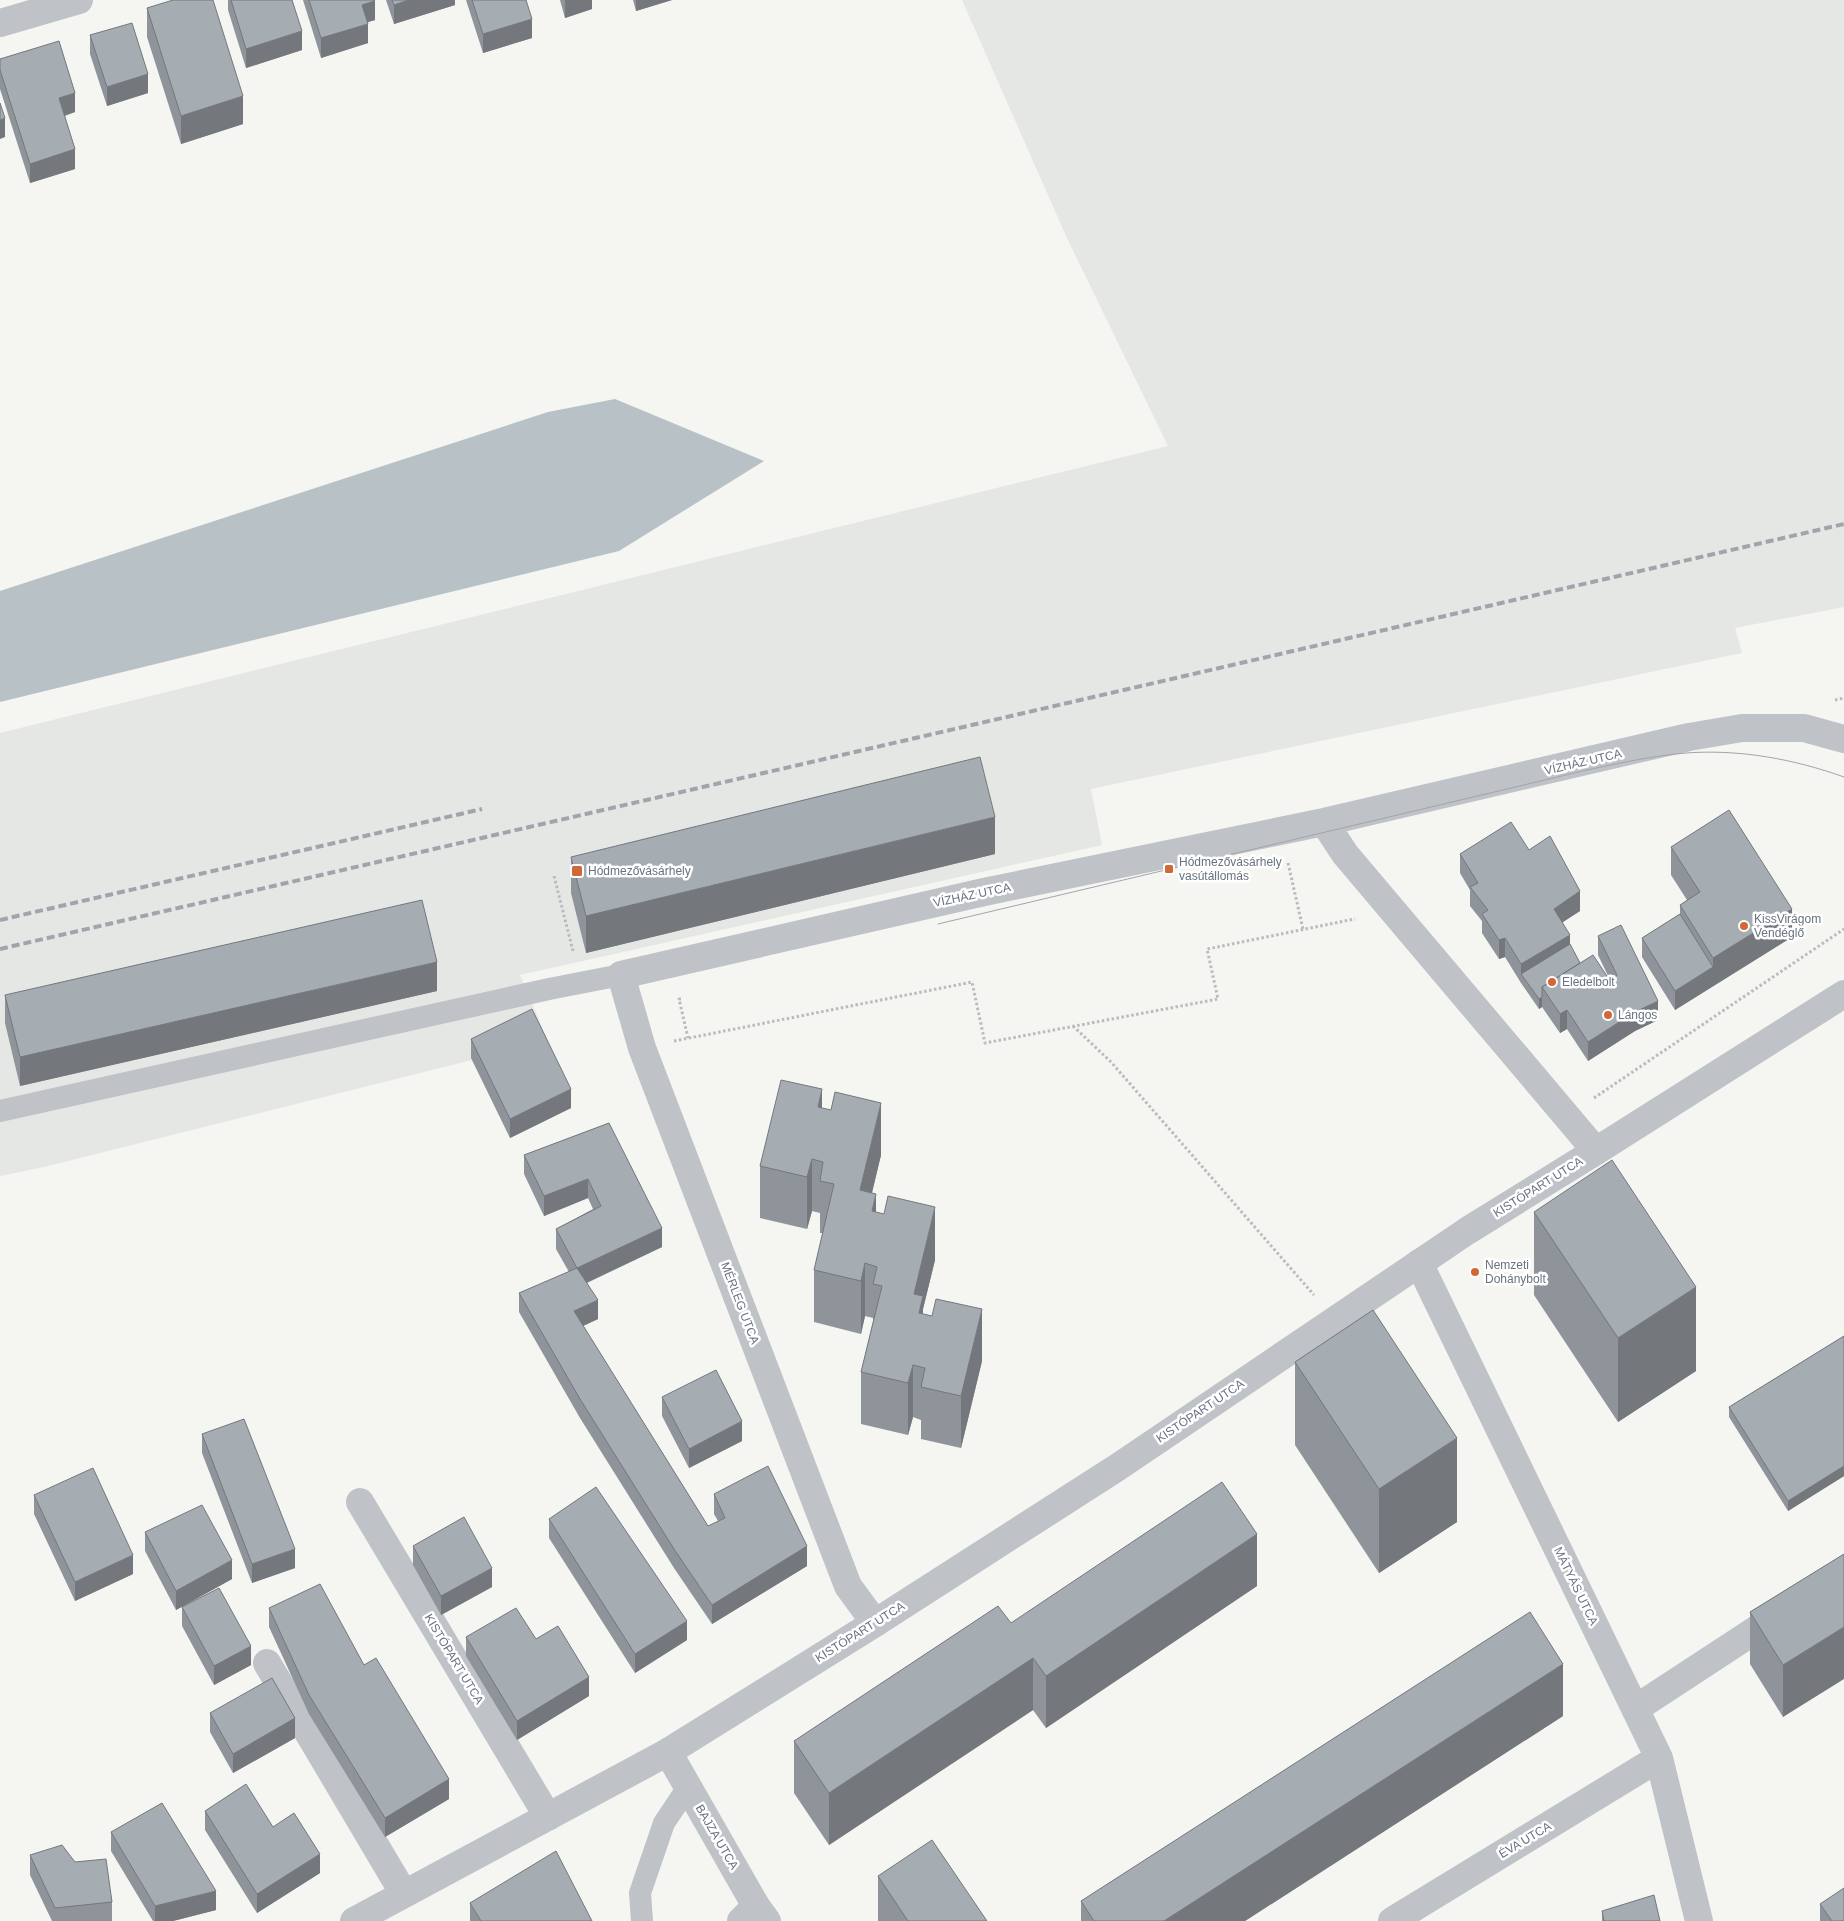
<svg xmlns="http://www.w3.org/2000/svg" width="1844" height="1921" font-family="Helvetica,sans-serif">
  <style>
    .built { fill: #e5e7e5 }
    .water { fill: #b8c1c6 }
    .lines { fill: none; stroke-linecap: round; stroke-linejoin: round }
    .path { stroke: #b9bbbe; stroke-width: 3; stroke-dasharray: 2.5 2.5; stroke-linecap: butt }
    .service { stroke: #bfc2c6; stroke-width: 22 }
    .minor { stroke: #bfc2c6; stroke-width: 28 }
    .tertiary { stroke: #bfc2c6; stroke-width: 28 }
    .tram { stroke: #a1a5ab; stroke-width: 1 }
    .rail { stroke: #a1a5ab; stroke-width: 4; stroke-dasharray: 8 4; stroke-linecap: butt }
    .wall { fill: #8e9499 }
    .shaded-wall { fill: #74787d }
    .building { fill: #a5acb2; stroke: #74787d }
    .poi-dot { fill: #d06837; stroke: #fff; stroke-width: 2 }
    .labels { text-anchor: middle; stroke-width: 5; stroke-linejoin: round; paint-order: stroke }
    .street-label { font-size: 12px; fill: #677380; stroke: #fff }
    .poi-label { font-size: 12px; fill: #677380; stroke: #fff; text-anchor: start }
  </style>
  <rect width="100%" height="100%" fill="#f5f5f2"/>
  <path class="built" d="M 962,0 L 1844,0 L 1844,607 L 1735,628 L 1742,653 L 1091,789 L 1102,845 L 520,975 L 548,1041 L 44,1167 L 0,1176 L 0,733 L 1168,446 L 1066,236 Z"/>
  <path class="water" d="M 615,399 L 764,461 L 619,551 L 0,702 L 0,591 L 548,412 Z"/>
  <g class="lines">
    <path class="path" d="M 1835,700 L 1844,698
      M 1288,863 L 1303,929
      M 554,876 L 573,951
      M 681,999 L 679,999 L 688,1038
      M 1073,1026 L 1111,1062 L 1314,1295
      M 674,1041 L 972,982 L 985,1043 L 1218,999 L 1207,949 L 1355,919
      M 1594,1098 L 1844,929"/>
    <path class="service" d="M 0,1111 L 549,989 L 621,975
      M 642,1921 L 640,1893 L 664,1823 L 688,1787"/>
    <path class="minor" d="M 0,23 L 79,0
      M 1324,822 L 1345,854 L 1596,1151
      M 1419,1263 L 1659,1758 L 1699,1921
      M 360,1502 L 548,1817
      M 875,1623 L 848,1586 L 642,1048 L 621,975 L 984,892 L 1324,822 L 1689,737 L 1742,728 L 1804,728 L 1844,739
      M 267,1663 L 404,1894
      M 1635,1709 L 1844,1572
      M 756,1906 L 767,1921
      M 354,1921 L 668,1752
      M 1392,1921 L 1659,1758"/>
    <path class="tertiary" d="M 741,1921 L 756,1906 L 668,1752 L 875,1623 L 1118,1467 L 1467,1231 L 1596,1151 L 1844,994"/>
    <path class="tram" d="M 938,924 L 1587,770 C 1620,763 1652,756 1686,753 C 1739,749 1794,759 1844,777"/>
    <path class="rail" d="M 0,920 L 482,809
      M 0,949 L 1844,524"/>
  </g>
  <path class="wall" d="M 228,0 L 292,0 L 302,50 L 246,68 L 228,10 Z
    M 303,0 L 374,0 L 375,20 L 367,22 L 368,43 L 321,58 Z
    M 386,0 L 455,0 L 455,5 L 394,24 Z
    M 466,0 L 526,0 L 532,38 L 483,53 Z
    M 560,0 L 592,0 L 592,9 L 565,18 Z
    M 633,0 L 672,0 L 636,11 Z
    M 147,8 L 243,124 L 181,144 L 147,37 Z
    M 90,35 L 148,93 L 107,106 L 90,54 Z
    M 0,59 L 75,112 L 65,116 L 75,169 L 30,183 L 0,89 Z
    M 1671,847 L 1792,937 L 1675,1010 L 1642,957 L 1642,938 L 1680,914 L 1680,905 L 1687,900 L 1671,875 Z
    M 1529,850 L 1580,911 L 1562,922 L 1570,945 L 1580,963 L 1611,982 L 1598,955 L 1598,936 L 1658,1020 L 1635,1031 L 1588,1061 L 1567,1029 L 1560,1033 L 1542,1007 L 1539,1009 L 1521,983 L 1505,957 L 1499,959 L 1482,933 L 1482,921 L 1470,906 L 1470,890 L 1460,873 L 1460,854 Z
    M 995,854 L 586,953 L 571,893 L 571,857 Z
    M 437,991 L 20,1086 L 5,1023 L 5,995 Z
    M 471,1039 L 571,1108 L 510,1138 L 471,1058 Z
    M 822,1108 L 881,1155 L 872,1193 L 876,1212 L 935,1260 L 923,1309 L 923,1314 L 982,1361 L 961,1448 L 921,1439 L 921,1420 L 913,1417 L 908,1435 L 861,1424 L 861,1372 L 873,1322 L 873,1318 L 865,1316 L 861,1334 L 814,1322 L 814,1270 L 823,1233 L 820,1233 L 820,1213 L 812,1211 L 807,1229 L 760,1218 L 760,1166 Z
    M 609,1123 L 662,1247 L 587,1283 L 598,1319 L 583,1326 L 708,1526 L 718,1521 L 714,1514 L 714,1494 L 807,1566 L 712,1624 L 674,1568 L 580,1418 L 519,1312 L 519,1293 L 569,1272 L 556,1249 L 556,1229 L 593,1209 L 588,1198 L 544,1216 L 524,1174 L 524,1155 Z
    M 1534,1212 L 1696,1371 L 1618,1422 L 1534,1295 Z
    M 1844,1336 L 1844,1476 L 1788,1511 L 1729,1417 L 1729,1407 Z
    M 1295,1362 L 1457,1522 L 1379,1573 L 1295,1445 Z
    M 662,1397 L 742,1441 L 689,1468 L 662,1416 Z
    M 202,1434 L 295,1568 L 252,1583 L 202,1453 Z
    M 34,1495 L 133,1574 L 75,1601 L 34,1514 Z
    M 549,1519 L 687,1640 L 635,1673 L 549,1538 Z
    M 145,1532 L 232,1579 L 176,1610 L 145,1551 Z
    M 413,1546 L 492,1587 L 441,1615 L 413,1565 Z
    M 1844,1554 L 1783,1717 L 1750,1664 L 1750,1612 Z
    M 1257,1586 L 1046,1728 L 1033,1710 L 829,1845 L 794,1793 L 794,1741 L 1011,1623 Z
    M 182,1607 L 251,1665 L 214,1685 L 182,1626 Z
    M 269,1608 L 364,1665 L 449,1799 L 385,1837 L 309,1714 L 269,1627 Z
    M 466,1637 L 536,1639 L 589,1696 L 517,1740 L 466,1656 Z
    M 210,1713 L 295,1738 L 233,1773 L 210,1732 Z
    M 1563,1716 L 1245,1921 L 1081,1921 L 1081,1901 Z
    M 205,1811 L 273,1827 L 320,1873 L 257,1913 L 205,1830 Z
    M 111,1832 L 216,1910 L 173,1921 L 153,1921 L 111,1851 Z
    M 30,1855 L 75,1862 L 112,1902 L 112,1921 L 52,1921 L 30,1875 Z
    M 878,1876 L 987,1921 L 878,1921 Z
    M 470,1903 L 592,1921 L 470,1921 Z
    M 1820,1904 L 1844,1921 L 1820,1921 Z
    M 1602,1911 L 1660,1921 L 1602,1921 Z"/>
  <path class="shaded-wall" d="M 409,0 L 455,0 L 455,5 L 394,24 L 394,5 Z
    M 565,0 L 592,0 L 592,9 L 565,18 Z
    M 636,0 L 672,0 L 636,11 Z
    M 375,1 L 375,20 L 362,24 L 362,5 Z
    M 532,19 L 532,38 L 483,53 L 483,34 Z
    M 368,24 L 368,43 L 321,58 L 321,38 Z
    M 302,31 L 302,50 L 246,68 L 246,49 Z
    M 148,74 L 148,93 L 107,106 L 107,87 Z
    M 75,93 L 75,112 L 59,117 L 59,98 Z
    M 243,96 L 243,124 L 181,144 L 181,116 Z
    M 5,118 L 5,137 L 0,139 L 0,120 Z
    M 75,149 L 75,169 L 30,183 L 30,164 Z
    M 995,817 L 995,854 L 586,953 L 586,916 Z
    M 1580,891 L 1580,911 L 1554,928 L 1554,909 Z
    M 1792,909 L 1792,937 L 1675,1010 L 1675,991 L 1713,967 L 1713,958 Z
    M 1570,935 L 1570,954 L 1521,974 L 1521,964 Z
    M 1505,938 L 1505,957 L 1499,959 L 1499,940 Z
    M 437,962 L 437,991 L 20,1086 L 20,1057 Z
    M 1542,997 L 1542,1007 L 1539,1009 L 1539,999 Z
    M 1658,1001 L 1658,1020 L 1635,1031 L 1588,1061 L 1588,1042 L 1635,1012 Z
    M 1567,1010 L 1567,1029 L 1560,1033 L 1560,1014 Z
    M 571,1089 L 571,1108 L 510,1138 L 510,1119 Z
    M 822,1089 L 822,1142 L 818,1107 Z
    M 881,1103 L 881,1155 L 860,1242 L 860,1190 Z
    M 812,1159 L 812,1211 L 807,1229 L 807,1177 Z
    M 588,1179 L 588,1198 L 544,1216 L 544,1196 Z
    M 876,1194 L 876,1246 L 872,1211 Z
    M 935,1207 L 935,1260 L 923,1309 L 923,1348 L 914,1294 Z
    M 662,1228 L 662,1247 L 577,1287 L 577,1268 Z
    M 865,1263 L 865,1316 L 861,1334 L 861,1281 Z
    M 1696,1287 L 1696,1371 L 1618,1422 L 1618,1338 Z
    M 598,1300 L 598,1319 L 574,1330 L 574,1311 Z
    M 982,1309 L 982,1361 L 961,1448 L 961,1396 Z
    M 913,1365 L 913,1417 L 908,1435 L 908,1383 Z
    M 742,1421 L 742,1441 L 689,1468 L 689,1449 Z
    M 1457,1438 L 1457,1522 L 1379,1573 L 1379,1489 Z
    M 1844,1466 L 1844,1476 L 1788,1511 L 1788,1501 Z
    M 1257,1534 L 1257,1586 L 1046,1728 L 1046,1676 Z
    M 807,1546 L 807,1566 L 712,1624 L 712,1605 Z
    M 295,1549 L 295,1568 L 252,1583 L 252,1564 Z
    M 133,1555 L 133,1574 L 75,1601 L 75,1582 Z
    M 232,1560 L 232,1579 L 176,1610 L 176,1591 Z
    M 492,1568 L 492,1587 L 441,1615 L 441,1596 Z
    M 687,1621 L 687,1640 L 635,1673 L 635,1654 Z
    M 1844,1627 L 1844,1679 L 1783,1717 L 1783,1665 Z
    M 251,1646 L 251,1665 L 214,1685 L 214,1666 Z
    M 1033,1658 L 1033,1710 L 829,1845 L 829,1793 Z
    M 1563,1664 L 1563,1716 L 1245,1921 L 1164,1921 Z
    M 589,1677 L 589,1696 L 517,1740 L 517,1721 Z
    M 295,1718 L 295,1738 L 233,1773 L 233,1754 Z
    M 449,1779 L 449,1799 L 385,1837 L 385,1818 Z
    M 320,1854 L 320,1873 L 257,1913 L 257,1894 Z
    M 216,1891 L 216,1910 L 173,1921 L 155,1921 L 155,1906 Z"/>
  <path class="building" d="M 173,0 L 213,0 L 243,96 L 181,116 L 147,8 Z
    M 231,0 L 292,0 L 302,31 L 246,49 Z
    M 309,0 L 374,0 L 375,1 L 362,5 L 368,24 L 321,38 Z
    M 392,0 L 409,0 L 394,5 Z
    M 472,0 L 526,0 L 532,19 L 483,34 Z
    M 132,23 L 148,74 L 107,87 L 90,35 Z
    M 59,41 L 75,93 L 59,98 L 75,149 L 30,164 L 0,70 L 0,59 Z
    M 0,103 L 5,118 L 0,120 Z
    M 980,757 L 995,817 L 586,916 L 571,857 Z
    M 1729,810 L 1792,909 L 1713,958 L 1680,905 L 1700,892 L 1671,847 Z
    M 1511,822 L 1529,850 L 1550,836 L 1580,891 L 1554,909 L 1570,935 L 1521,964 L 1505,938 L 1499,940 L 1482,914 L 1488,910 L 1470,887 L 1478,883 L 1460,854 Z
    M 422,900 L 437,962 L 20,1057 L 5,995 Z
    M 1680,914 L 1713,967 L 1675,991 L 1642,938 Z
    M 1621,925 L 1658,1001 L 1635,1012 L 1588,1042 L 1567,1010 L 1560,1014 L 1542,987 L 1593,955 L 1611,982 L 1617,975 L 1598,936 Z
    M 1570,944 L 1580,963 L 1542,987 L 1542,997 L 1539,999 L 1521,974 Z
    M 532,1009 L 571,1089 L 510,1119 L 471,1039 Z
    M 781,1080 L 822,1089 L 818,1107 L 831,1110 L 835,1092 L 881,1103 L 860,1190 L 876,1194 L 872,1211 L 884,1214 L 888,1196 L 935,1207 L 914,1294 L 923,1296 L 919,1313 L 932,1316 L 936,1299 L 982,1309 L 961,1396 L 921,1387 L 925,1368 L 913,1365 L 908,1383 L 861,1372 L 882,1286 L 873,1284 L 877,1267 L 865,1263 L 861,1281 L 814,1270 L 834,1184 L 820,1181 L 823,1162 L 812,1159 L 807,1177 L 760,1166 Z
    M 609,1123 L 662,1228 L 577,1268 L 556,1229 L 601,1206 L 588,1179 L 544,1196 L 524,1155 Z
    M 1612,1160 L 1696,1287 L 1618,1338 L 1534,1212 Z
    M 577,1268 L 598,1300 L 574,1311 L 708,1526 L 725,1518 L 714,1494 L 768,1466 L 807,1546 L 712,1605 L 674,1549 L 580,1399 L 519,1293 Z
    M 1373,1310 L 1457,1438 L 1379,1489 L 1295,1362 Z
    M 1844,1336 L 1844,1466 L 1788,1501 L 1729,1407 Z
    M 716,1370 L 742,1421 L 689,1449 L 662,1397 Z
    M 244,1419 L 295,1549 L 252,1564 L 202,1434 Z
    M 93,1468 L 133,1555 L 75,1582 L 34,1495 Z
    M 1222,1482 L 1257,1534 L 1046,1676 L 1033,1658 L 829,1793 L 794,1741 L 998,1606 L 1011,1623 Z
    M 596,1487 L 687,1621 L 635,1654 L 549,1519 Z
    M 202,1505 L 232,1560 L 176,1591 L 145,1532 Z
    M 464,1517 L 492,1568 L 441,1596 L 413,1546 Z
    M 1844,1554 L 1844,1627 L 1783,1665 L 1750,1612 Z
    M 320,1584 L 364,1665 L 376,1658 L 449,1779 L 385,1818 L 309,1695 L 269,1608 Z
    M 219,1588 L 251,1646 L 214,1666 L 182,1607 Z
    M 516,1608 L 536,1639 L 558,1626 L 589,1677 L 517,1721 L 466,1637 Z
    M 1530,1612 L 1563,1664 L 1164,1921 L 1094,1921 L 1081,1901 Z
    M 272,1678 L 295,1718 L 233,1754 L 210,1713 Z
    M 246,1784 L 273,1827 L 294,1813 L 320,1854 L 257,1894 L 205,1811 Z
    M 162,1803 L 216,1891 L 155,1906 L 111,1832 Z
    M 932,1840 L 987,1921 L 908,1921 L 878,1876 Z
    M 62,1845 L 75,1862 L 106,1859 L 112,1902 L 55,1908 L 30,1855 Z
    M 556,1851 L 592,1921 L 481,1921 L 470,1903 Z
    M 1844,1888 L 1844,1921 L 1832,1921 L 1820,1904 Z
    M 1654,1895 L 1660,1921 L 1604,1921 L 1602,1911 Z"/>
  <g class="poi-dot">
    <rect x="1164" y="864" width="10" height="10" rx="2.5"/>
    <rect x="571" y="865" width="12" height="12" rx="2.5"/>
    <circle cx="1744" cy="926" r="5"/>
    <circle cx="1552" cy="982" r="5"/>
    <circle cx="1608" cy="1015" r="5"/>
    <circle cx="1475" cy="1272" r="5"/>
  </g>
  <g class="labels">
    <g class="street-label">
      <text transform="translate(1583 762) rotate(-13)" y="4">VÍZHÁZ UTCA</text>
      <text transform="translate(972 895) rotate(-12)" y="4">VÍZHÁZ UTCA</text>
      <text transform="translate(1538 1187) rotate(-32)" y="4">KISTÓPART UTCA</text>
      <text transform="translate(740 1303) rotate(69)" y="4">MÉRLEG UTCA</text>
      <text transform="translate(1200 1411) rotate(-34)" y="4">KISTÓPART UTCA</text>
      <text transform="translate(1576 1586) rotate(64)" y="4">MÁTYÁS UTCA</text>
      <text transform="translate(860 1632) rotate(-32)" y="4">KISTÓPART UTCA</text>
      <text transform="translate(454 1659) rotate(59)" y="4">KISTÓPART UTCA</text>
      <text transform="translate(717 1837) rotate(60)" y="4">BAJZA UTCA</text>
      <text transform="translate(1525 1840) rotate(-31)" y="4">ÉVA UTCA</text>
    </g>
    <g class="poi-label">
      <text x="1179" y="866">Hódmezővásárhely<tspan x="1179" dy="14">vasútállomás</tspan></text>
      <text x="588" y="875">Hódmezővásárhely</text>
      <text x="1754" y="923">KissVirágom<tspan x="1754" dy="14">Vendéglő</tspan></text>
      <text x="1562" y="986">Eledelbolt</text>
      <text x="1618" y="1019">Lángos</text>
      <text x="1485" y="1269">Nemzeti<tspan x="1485" dy="14">Dohánybolt</tspan></text>
    </g>
  </g>
</svg>
